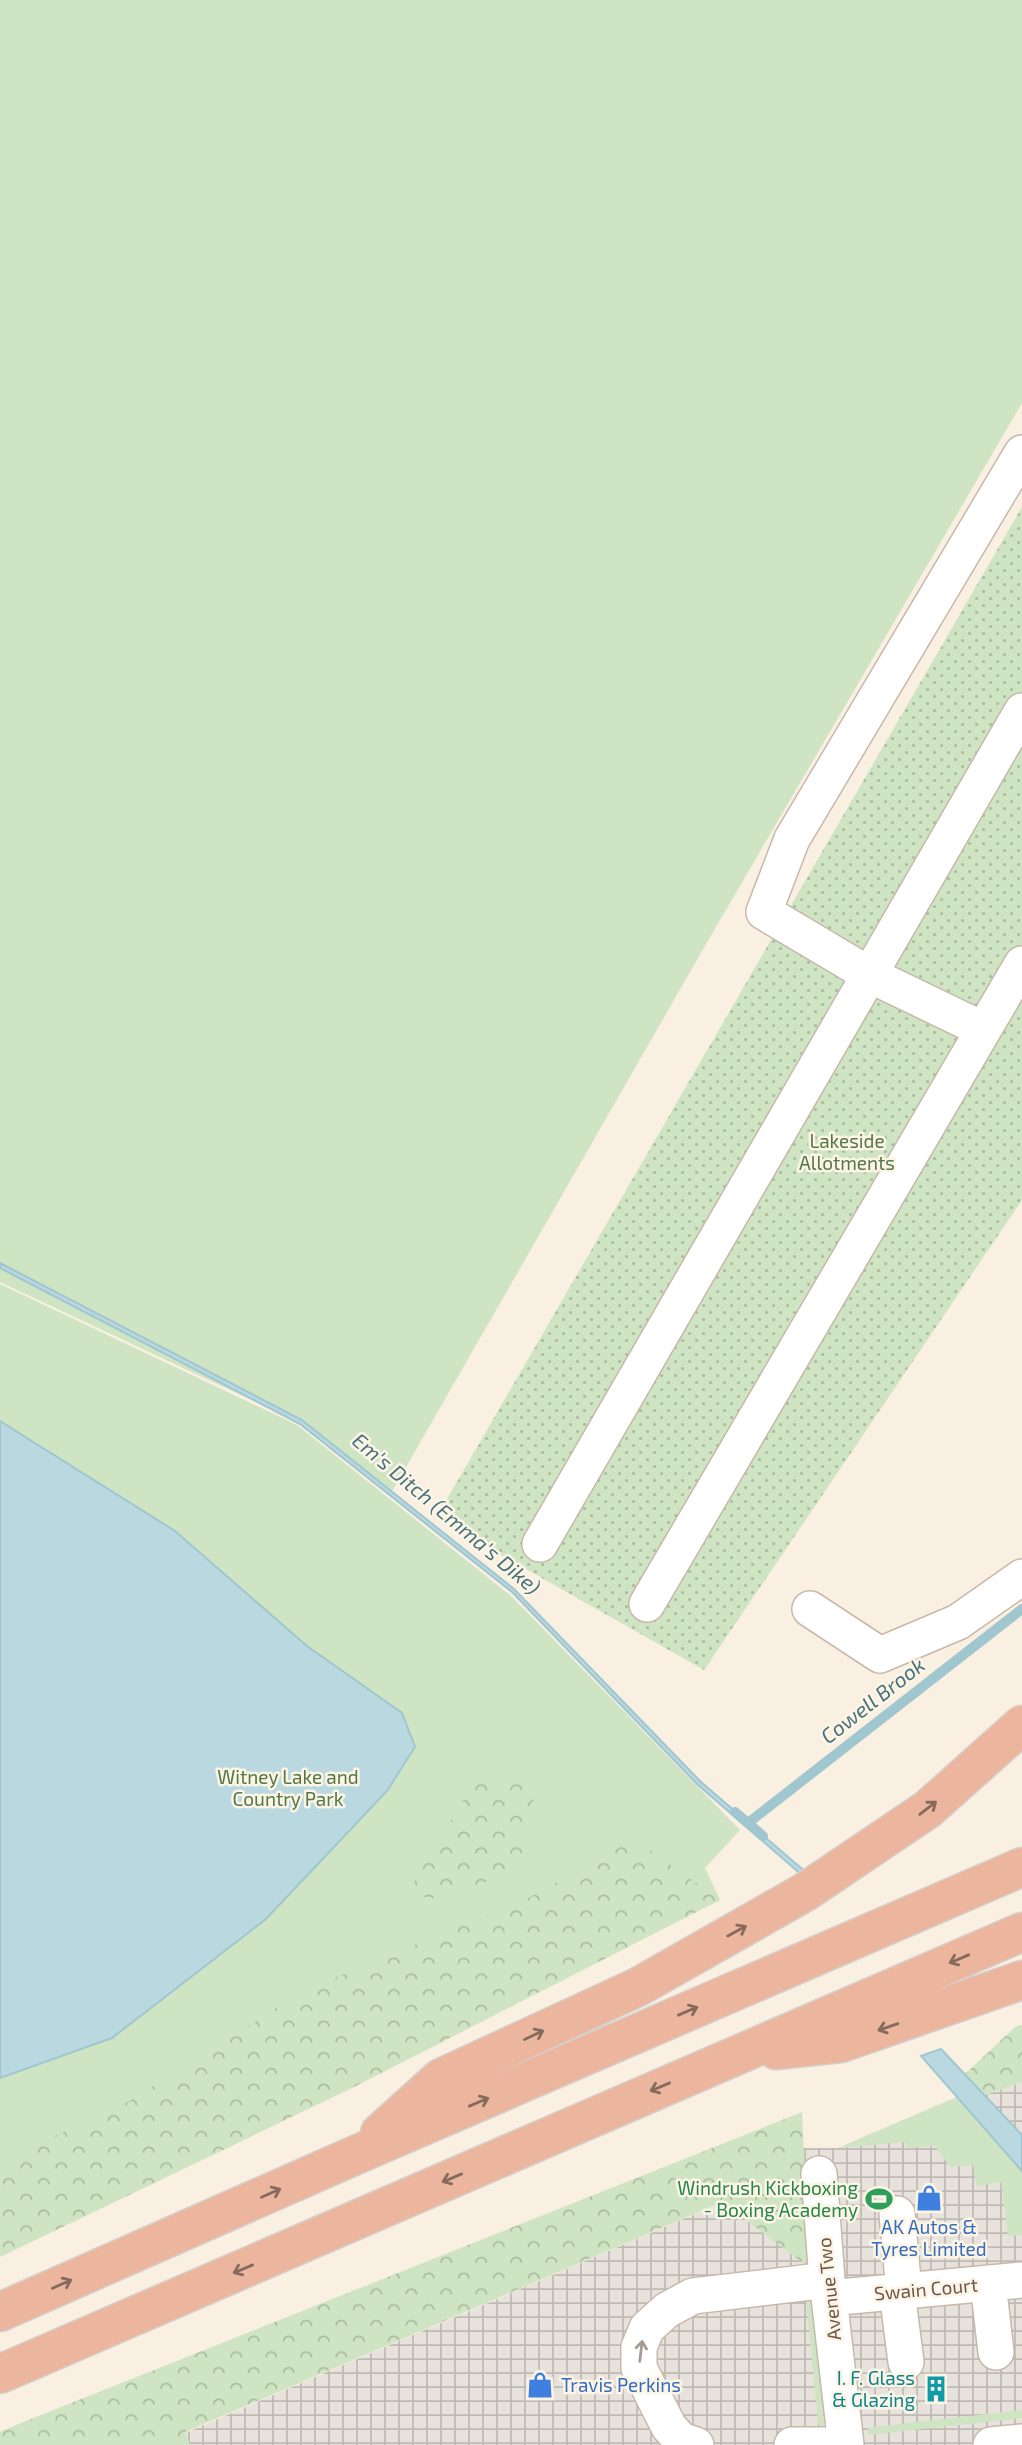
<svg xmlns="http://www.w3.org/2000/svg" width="1022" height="2445" font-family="'Exo 2',sans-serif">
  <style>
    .industrial { fill: url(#industrial-grid) }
    .green { fill: #cee4c2 }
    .forest { fill: url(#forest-crowns) }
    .garden { fill: url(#garden-dots) }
    .water { fill: #b9d8df; stroke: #a0c6d0; stroke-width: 2 }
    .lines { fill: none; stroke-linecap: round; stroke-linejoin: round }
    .stream { stroke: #a0c6d0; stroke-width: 10 }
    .minor-casing { stroke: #c8b8aa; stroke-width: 38 }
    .highway-casing { stroke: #d6d0cd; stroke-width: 41 }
    .minor { stroke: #fff; stroke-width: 35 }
    .highway { stroke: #ecb69e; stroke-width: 38 }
    .oneway { stroke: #866b5c }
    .oneway2 { stroke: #a79b93 }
    .labels { text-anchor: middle; stroke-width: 5; stroke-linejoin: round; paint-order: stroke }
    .park-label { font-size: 19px; fill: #547748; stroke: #fcf5e6 }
    .leisure-label { font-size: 19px; fill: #27864d; stroke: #fcf5e6; text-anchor: end }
    .shop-label { font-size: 19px; fill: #366cbe; stroke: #fcf5e6 }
    .street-label { font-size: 19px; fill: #6d584b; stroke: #fcf5e6 }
    .culture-label { font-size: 19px; fill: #0d838f; stroke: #fcf5e6; text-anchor: end }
    .water-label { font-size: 21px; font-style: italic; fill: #48737e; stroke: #fcf5e6 }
  </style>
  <defs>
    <pattern id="industrial-grid" width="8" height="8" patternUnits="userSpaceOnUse" patternTransform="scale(1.75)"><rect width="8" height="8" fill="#e8e2dc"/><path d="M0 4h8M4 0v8" fill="none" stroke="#c0bab4"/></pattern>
    <pattern id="forest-crowns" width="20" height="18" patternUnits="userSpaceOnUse" patternTransform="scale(1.75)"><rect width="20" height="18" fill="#cee4c2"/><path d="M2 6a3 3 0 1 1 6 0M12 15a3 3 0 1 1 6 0" fill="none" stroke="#abbca0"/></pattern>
    <pattern id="garden-dots" width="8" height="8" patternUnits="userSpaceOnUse" patternTransform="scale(1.75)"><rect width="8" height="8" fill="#cee4c2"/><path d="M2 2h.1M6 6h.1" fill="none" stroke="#abbca0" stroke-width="1.8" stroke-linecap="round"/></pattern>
  </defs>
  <rect width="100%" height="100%" fill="#f9f0e1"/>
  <path class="industrial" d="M 1022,2082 L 1022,2135 L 985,2095 Z
    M 957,2097 L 1022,2171 L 1022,2445 L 190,2445 L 185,2433 L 723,2202 L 803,2263 L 808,2263 L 803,2148 L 838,2148 Z"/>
  <path class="green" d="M 0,0 L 1022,0 L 1022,403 L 713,932 L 390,1495 L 300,1423 L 0,1282 Z
    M 0,1284 L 297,1425 L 511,1596 L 740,1830 L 705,1868 L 720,1900 L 0,2245 Z
    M 957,2097 L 1022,2171 L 1022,2235 L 1008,2236 L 1001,2182 L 976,2186 L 973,2165 L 950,2167 L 935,2146 L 906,2148 L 905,2142 L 838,2148 Z
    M 806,2300 L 812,2300 L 824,2426 L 819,2426 L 818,2422 Z
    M 1022,2410 L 1022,2418 L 868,2435 L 868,2428 L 873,2427 Z"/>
  <path class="forest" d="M 479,1774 L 538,1779 L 518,1872 L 430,1899 L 409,1891 Z
    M 634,1839 L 720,1900 L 348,2090 L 0,2257 L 0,2161 L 123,2105 L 305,1990 L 525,1900 Z
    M 1022,2025 L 1022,2082 L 985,2095 L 965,2074 L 1015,2027 Z
    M 802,2112 L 809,2263 L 803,2263 L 722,2202 L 185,2432 L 190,2445 L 0,2445 L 0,2432 L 21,2423 Z"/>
  <path class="garden" d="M 1022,507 L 1022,1200 L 704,1670 L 436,1518 Z"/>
  <path class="water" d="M 0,1263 L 302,1420 L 514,1589 L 701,1782 L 808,1874 L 804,1877 L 698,1785 L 512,1592 L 300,1424 L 0,1268 Z
    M 0,1421 L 175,1531 L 307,1646 L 402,1713 L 415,1747 L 387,1791 L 266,1919 L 112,2038 L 0,2078 Z
    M 941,2049 L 1022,2135 L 1022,2171 L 921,2056 Z"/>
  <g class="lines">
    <path class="stream" d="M 735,1812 L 763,1836
      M 748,1823 L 1022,1609"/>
    <g class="minor-casing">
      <path id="minor" d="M 982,1029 L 870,975 L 764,912 L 792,839 L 1022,453
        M 540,1544 L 1022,711
        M 647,1604 L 1022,964
        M 810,1609 L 880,1655 L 958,1622 L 1022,1577
        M 819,2174 L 827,2280 L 846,2445
        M 897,2214 L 904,2291
        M 988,2283 L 996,2352
        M 897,2292 L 906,2362
        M 829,2298 L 1022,2280
        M 696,2445 L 681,2440 L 669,2427 L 639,2368 L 639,2347 L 647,2328 L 667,2310 L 693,2296 L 827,2280
        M 792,2445 L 842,2445
        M 991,2445 L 1022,2442"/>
    </g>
    <g class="highway-casing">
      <path id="highway" d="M 776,2050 L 841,2043 L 1022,1980
        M 380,2133 L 441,2078 L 638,1987 L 805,1892 L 928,1809 L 1022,1725
        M 0,2312 L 358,2154 L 1022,1867
        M 0,2374 L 1022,1932"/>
    </g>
    <use href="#minor" class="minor"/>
    <use href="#highway" class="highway"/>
  </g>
  <defs><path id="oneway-shaft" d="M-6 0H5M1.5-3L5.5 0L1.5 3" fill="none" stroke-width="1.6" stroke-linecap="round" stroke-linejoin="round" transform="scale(1.75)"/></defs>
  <g class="oneway">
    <use href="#oneway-shaft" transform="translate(928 1808) rotate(-38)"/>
    <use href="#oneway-shaft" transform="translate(737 1931) rotate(-29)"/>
    <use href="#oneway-shaft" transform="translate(959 1959) rotate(157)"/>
    <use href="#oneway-shaft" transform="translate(688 2011) rotate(-23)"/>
    <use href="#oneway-shaft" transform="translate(888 2027) rotate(161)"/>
    <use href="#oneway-shaft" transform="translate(534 2035) rotate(-25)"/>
    <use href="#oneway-shaft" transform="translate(660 2087) rotate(157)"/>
    <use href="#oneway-shaft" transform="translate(479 2102) rotate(-23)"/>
    <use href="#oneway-shaft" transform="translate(452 2178) rotate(157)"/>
    <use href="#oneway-shaft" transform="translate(271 2193) rotate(-24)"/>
    <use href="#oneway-shaft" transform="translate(243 2269) rotate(157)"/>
    <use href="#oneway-shaft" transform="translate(62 2284) rotate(-24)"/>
  </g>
  <use class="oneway2" href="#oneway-shaft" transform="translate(641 2351) rotate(-83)"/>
  <defs>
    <g id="shop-bare" transform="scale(2.1)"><path d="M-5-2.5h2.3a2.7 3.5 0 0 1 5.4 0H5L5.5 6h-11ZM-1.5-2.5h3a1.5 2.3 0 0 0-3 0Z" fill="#3f7fe0" stroke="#fcf5e6" stroke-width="2.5" paint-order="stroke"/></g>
    <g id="stadium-bare" transform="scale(2.1)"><path d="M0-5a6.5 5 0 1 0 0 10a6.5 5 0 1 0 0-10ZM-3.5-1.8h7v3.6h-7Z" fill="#2e9e5b" stroke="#fcf5e6" stroke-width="2.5" paint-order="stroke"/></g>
    <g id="building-bare" transform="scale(2.1)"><path d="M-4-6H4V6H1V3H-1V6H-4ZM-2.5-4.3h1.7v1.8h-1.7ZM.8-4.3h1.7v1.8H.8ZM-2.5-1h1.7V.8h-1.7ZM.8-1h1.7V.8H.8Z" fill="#0f9aa8" stroke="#fcf5e6" stroke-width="2.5" paint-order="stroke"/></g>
  </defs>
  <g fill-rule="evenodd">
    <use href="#shop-bare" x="929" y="2198"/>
    <use href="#stadium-bare" x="879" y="2199"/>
    <use href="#shop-bare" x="540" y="2385"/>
    <use href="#building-bare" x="936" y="2389"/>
  </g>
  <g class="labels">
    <g class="park-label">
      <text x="847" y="1148">Lakeside<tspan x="847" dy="22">Allotments</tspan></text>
      <text x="288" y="1784">Witney Lake and<tspan x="288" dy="22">Country Park</tspan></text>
    </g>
    <g class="leisure-label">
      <text x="858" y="2195">Windrush Kickboxing<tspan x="858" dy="22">- Boxing Academy</tspan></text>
    </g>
    <g class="shop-label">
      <text x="929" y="2234">AK Autos &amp;<tspan x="929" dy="22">Tyres Limited</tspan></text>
      <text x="561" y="2392" text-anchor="start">Travis Perkins</text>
    </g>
    <g class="street-label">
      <text transform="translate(829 2289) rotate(-96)" y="7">Avenue Two</text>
      <text transform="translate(926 2289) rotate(-5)" y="7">Swain Court</text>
    </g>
    <g class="culture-label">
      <text x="915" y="2385">I. F. Glass<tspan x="915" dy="22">&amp; Glazing</tspan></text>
    </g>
    <g class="water-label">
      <text transform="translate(446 1514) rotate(40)" y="7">Em's Ditch (Emma's Dike)</text>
      <text transform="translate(873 1701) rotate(-38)" y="7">Cowell Brook</text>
    </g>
  </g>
</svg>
